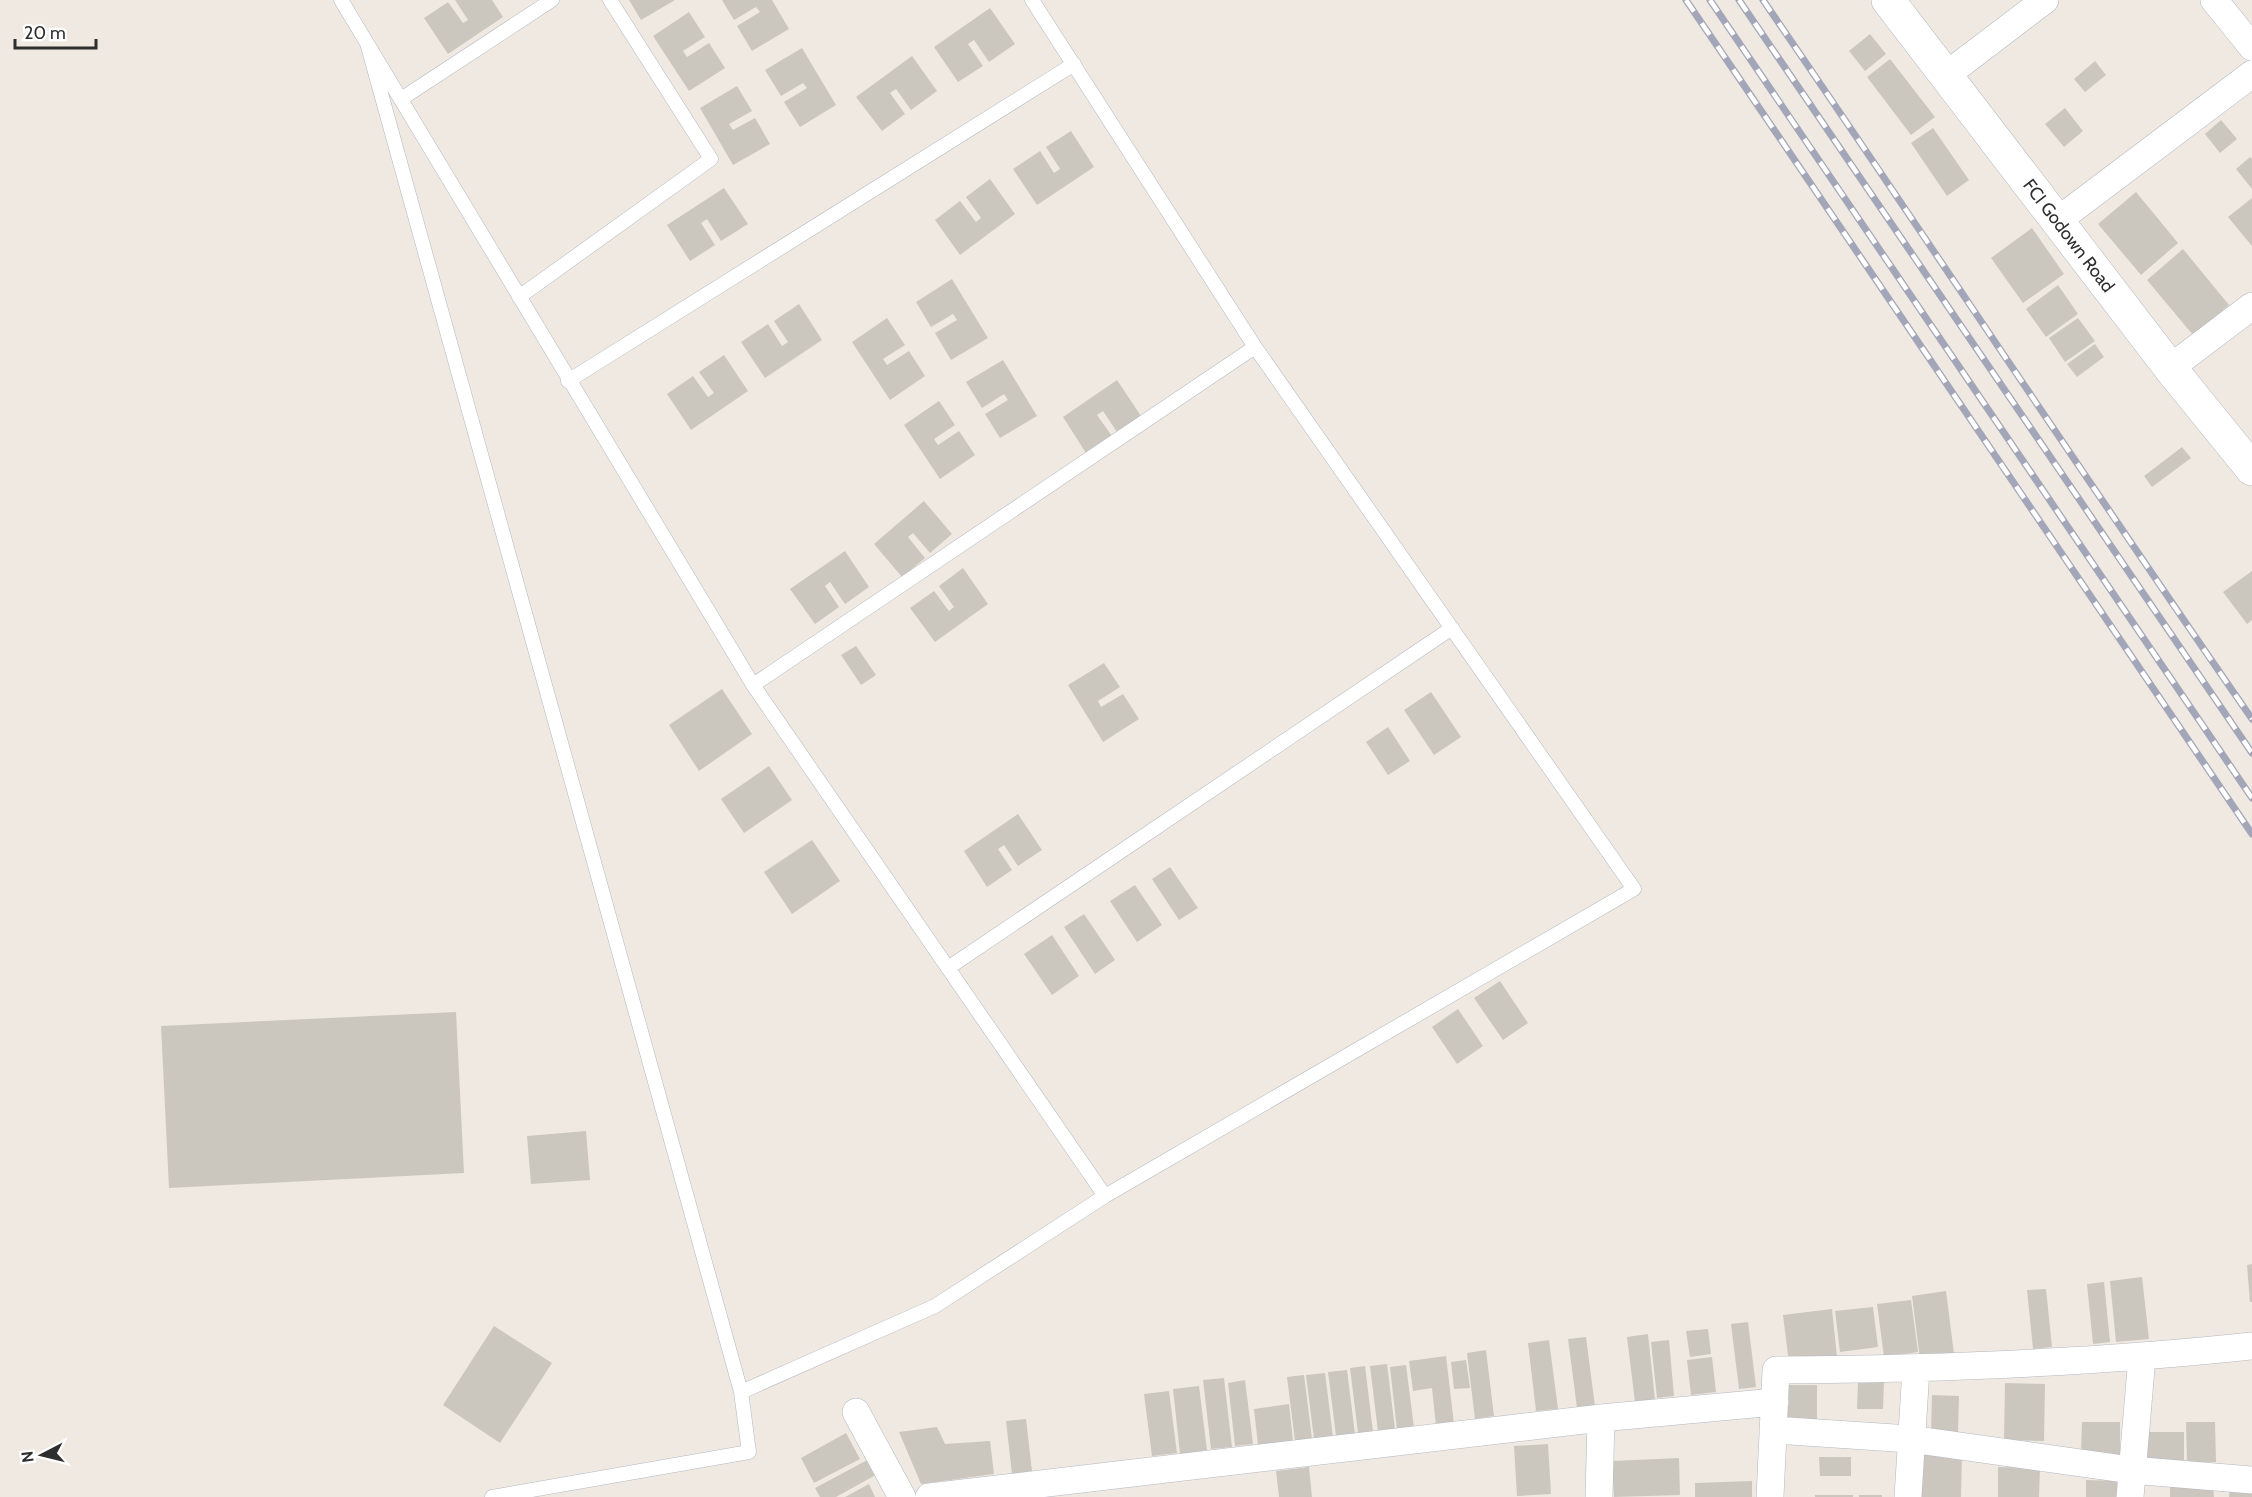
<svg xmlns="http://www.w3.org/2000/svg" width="2252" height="1497" font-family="Cabin,sans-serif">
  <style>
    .building { fill: #cbc7bf }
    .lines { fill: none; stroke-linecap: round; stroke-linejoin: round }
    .lane-casing { stroke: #b4b7c1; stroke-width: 15 }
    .street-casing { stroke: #b4b7c1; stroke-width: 28 }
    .secondary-casing { stroke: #b4b7c1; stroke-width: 34 }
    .lane { stroke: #fff; stroke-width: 14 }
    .street { stroke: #fff; stroke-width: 27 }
    .secondary { stroke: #fff; stroke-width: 33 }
    .rail-casing { stroke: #a3a6b8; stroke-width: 7 }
    .rail { stroke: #fff; stroke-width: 4.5; stroke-dasharray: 14; stroke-linecap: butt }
    .labels { text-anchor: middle; stroke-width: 5; stroke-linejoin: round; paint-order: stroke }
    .street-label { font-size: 18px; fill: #2e2e2e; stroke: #fff }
  </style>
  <rect width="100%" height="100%" fill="#efe9e1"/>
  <path class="building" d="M 455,0 L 492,0 L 503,17 L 448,54 L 424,18 L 448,2 L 463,23 L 468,20 Z
    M 629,0 L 675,0 L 641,20 Z
    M 722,0 L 772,0 L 789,29 L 752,51 L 737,26 L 760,12 L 756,7 L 734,20 Z
    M 990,8 L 1015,44 L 989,62 L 974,40 L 968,44 L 983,66 L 958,82 L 934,47 Z
    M 689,12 L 705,37 L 683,51 L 687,57 L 709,43 L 725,68 L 689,91 L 653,36 Z
    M 1870,34 L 1886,54 L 1865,71 L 1849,51 Z
    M 802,48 L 836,105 L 800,127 L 784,102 L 807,88 L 803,83 L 781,96 L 765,70 Z
    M 912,56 L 937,91 L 911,110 L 896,89 L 890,93 L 905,114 L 882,131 L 856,97 Z
    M 1890,59 L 1935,117 L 1911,135 L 1867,77 Z
    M 2095,61 L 2106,75 L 2085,92 L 2074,79 Z
    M 737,86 L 752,111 L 729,124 L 733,130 L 755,118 L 770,144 L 733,165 L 700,108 Z
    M 2065,108 L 2083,131 L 2064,147 L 2045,124 Z
    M 2221,120 L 2237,139 L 2220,153 L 2205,134 Z
    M 1933,128 L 1969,180 L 1947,196 L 1911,143 Z
    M 1071,131 L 1094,167 L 1037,205 L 1013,169 L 1040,151 L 1054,173 L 1060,169 L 1046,147 Z
    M 2250,157 L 2252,159 L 2252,189 L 2236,169 Z
    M 990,179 L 1015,214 L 960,255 L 935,220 L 960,201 L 976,222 L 981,218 L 966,197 Z
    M 724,188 L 748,224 L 721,241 L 707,219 L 701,223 L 715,245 L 690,261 L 667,225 Z
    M 2136,192 L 2178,243 L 2141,275 L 2098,224 Z
    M 2252,198 L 2252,246 L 2228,217 Z
    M 2032,228 L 2064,274 L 2023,303 L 1991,258 Z
    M 2183,249 L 2229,305 L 2193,335 L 2147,280 Z
    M 952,279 L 988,338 L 951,360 L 935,333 L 957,320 L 953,314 L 931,327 L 916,302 Z
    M 2058,285 L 2078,314 L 2046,337 L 2026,309 Z
    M 799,304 L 822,340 L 765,378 L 741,342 L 768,324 L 782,346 L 788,342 L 774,321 Z
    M 887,318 L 905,345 L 883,359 L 887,365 L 909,351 L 925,376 L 890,400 L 852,342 Z
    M 2078,318 L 2095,341 L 2065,362 L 2049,338 Z
    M 2095,344 L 2104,357 L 2077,377 L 2067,364 Z
    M 724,355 L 748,391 L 691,430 L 667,394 L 693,376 L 708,397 L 714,393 L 699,372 Z
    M 1003,360 L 1037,416 L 1000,438 L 985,414 L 1008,400 L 1004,394 L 982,408 L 966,382 Z
    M 1117,380 L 1141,416 L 1117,432 L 1103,411 L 1097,415 L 1112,436 L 1086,453 L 1063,417 Z
    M 939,401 L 955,425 L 934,439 L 938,445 L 959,431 L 975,455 L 940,479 L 904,425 Z
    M 2182,447 L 2191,458 L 2152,487 L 2144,476 Z
    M 924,501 L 952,534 L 930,553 L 913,533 L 908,537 L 925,558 L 902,577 L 874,544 Z
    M 845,551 L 869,587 L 845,604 L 830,582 L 825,586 L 839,607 L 815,624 L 790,589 Z
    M 963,568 L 988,604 L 935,642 L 910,608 L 934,591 L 949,611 L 954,607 L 939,586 Z
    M 2252,571 L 2252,620 L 2247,624 L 2223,592 Z
    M 856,646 L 876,675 L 861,685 L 841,655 Z
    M 1104,663 L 1120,687 L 1098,701 L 1101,707 L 1123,694 L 1139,719 L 1103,742 L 1068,685 Z
    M 722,689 L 752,734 L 699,771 L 669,725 Z
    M 1431,692 L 1461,737 L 1434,755 L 1404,710 Z
    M 1388,727 L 1410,761 L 1388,775 L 1366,742 Z
    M 769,766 L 792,800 L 744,833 L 721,799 Z
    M 1018,814 L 1042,850 L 1018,866 L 1004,845 L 998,849 L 1012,870 L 987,887 L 964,851 Z
    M 812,840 L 840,881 L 792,914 L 764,872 Z
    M 1170,867 L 1198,908 L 1179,920 L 1152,879 Z
    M 1135,885 L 1162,925 L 1137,942 L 1110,901 Z
    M 1084,914 L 1115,960 L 1095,974 L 1064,927 Z
    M 1052,935 L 1079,976 L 1052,995 L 1024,954 Z
    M 1500,981 L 1528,1023 L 1503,1040 L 1474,998 Z
    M 1458,1009 L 1483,1046 L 1457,1064 L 1432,1027 Z
    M 456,1012 L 464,1173 L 169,1188 L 161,1026 Z
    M 586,1131 L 590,1180 L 531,1184 L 527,1136 Z
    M 2252,1264 L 2252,1302 L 2250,1302 L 2247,1265 Z
    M 2142,1277 L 2149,1339 L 2116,1342 L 2110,1281 Z
    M 2104,1282 L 2110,1342 L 2093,1344 L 2087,1284 Z
    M 2046,1289 L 2052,1347 L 2033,1349 L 2027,1290 Z
    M 1946,1291 L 1954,1354 L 1920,1359 L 1912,1296 Z
    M 1911,1300 L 1918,1352 L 1884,1357 L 1877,1304 Z
    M 1873,1307 L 1878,1347 L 1840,1352 L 1835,1311 Z
    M 1832,1309 L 1837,1357 L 1789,1363 L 1783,1315 Z
    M 1748,1322 L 1756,1387 L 1739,1389 L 1731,1324 Z
    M 494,1326 L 552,1363 L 500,1443 L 443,1405 Z
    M 1708,1329 L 1711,1354 L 1690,1357 L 1686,1331 Z
    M 1648,1334 L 1655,1400 L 1635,1402 L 1627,1337 Z
    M 1586,1337 L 1595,1406 L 1577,1408 L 1568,1339 Z
    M 1549,1340 L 1558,1409 L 1536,1411 L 1528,1343 Z
    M 1669,1340 L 1674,1396 L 1657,1398 L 1651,1342 Z
    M 1486,1350 L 1494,1416 L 1475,1419 L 1467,1353 Z
    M 1446,1356 L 1454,1424 L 1436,1426 L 1432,1388 L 1413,1391 L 1409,1361 Z
    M 1712,1357 L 1716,1392 L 1691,1395 L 1687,1360 Z
    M 1466,1360 L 1470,1388 L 1454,1389 L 1451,1362 Z
    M 1387,1364 L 1395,1429 L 1378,1432 L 1370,1366 Z
    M 1406,1365 L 1414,1428 L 1397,1430 L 1390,1367 Z
    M 1365,1366 L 1373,1432 L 1358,1433 L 1350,1368 Z
    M 1347,1370 L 1355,1434 L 1336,1436 L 1328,1372 Z
    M 1325,1373 L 1333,1437 L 1314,1439 L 1306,1375 Z
    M 1304,1375 L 1312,1439 L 1295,1441 L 1287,1377 Z
    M 1224,1378 L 1232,1447 L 1211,1449 L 1203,1380 Z
    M 1245,1380 L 1253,1444 L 1235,1446 L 1228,1383 Z
    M 1884,1381 L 1883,1409 L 1857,1409 L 1858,1382 Z
    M 2005,1383 L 2045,1384 L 2044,1441 L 2004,1440 Z
    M 1783,1385 L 1817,1385 L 1817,1422 L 1783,1422 Z
    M 1199,1386 L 1207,1450 L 1180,1454 L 1173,1389 Z
    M 1169,1391 L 1177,1453 L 1152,1456 L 1144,1394 Z
    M 1932,1395 L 1959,1396 L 1958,1433 L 1931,1433 Z
    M 1289,1404 L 1293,1441 L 1258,1445 L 1254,1409 Z
    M 1026,1419 L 1032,1471 L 1012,1474 L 1006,1421 Z
    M 2082,1422 L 2120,1422 L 2120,1455 L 2081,1454 Z
    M 2186,1422 L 2215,1422 L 2216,1462 L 2187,1463 Z
    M 937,1427 L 945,1444 L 990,1441 L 994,1474 L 921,1484 L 899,1432 Z
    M 2141,1432 L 2184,1432 L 2184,1461 L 2142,1461 Z
    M 846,1433 L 860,1459 L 814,1483 L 801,1458 Z
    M 1548,1444 L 1551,1494 L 1517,1496 L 1514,1446 Z
    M 1918,1454 L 1962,1454 L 1961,1497 L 1917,1497 Z
    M 873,1457 L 881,1472 L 836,1497 L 820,1497 L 815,1488 Z
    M 1819,1457 L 1851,1457 L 1851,1476 L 1820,1476 Z
    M 1679,1458 L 1680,1495 L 1614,1497 L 1612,1461 Z
    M 1309,1467 L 1312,1497 L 1279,1497 L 1276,1471 Z
    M 1998,1467 L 2040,1468 L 2039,1497 L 1998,1497 Z
    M 2086,1480 L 2121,1481 L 2120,1497 L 2086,1497 Z
    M 1752,1481 L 1752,1497 L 1695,1497 L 1695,1483 Z
    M 869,1484 L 875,1497 L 845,1497 Z
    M 2213,1484 L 2214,1497 L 2170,1497 L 2170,1485 Z
    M 2230,1487 L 2252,1489 L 2252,1497 L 2229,1497 Z
    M 1815,1495 L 1853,1495 L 1853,1497 L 1815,1497 Z
    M 1859,1495 L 1882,1495 L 1882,1497 L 1859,1497 Z"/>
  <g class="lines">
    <g class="lane-casing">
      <path id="lane" d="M 341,0 L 753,685 L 1105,1196
        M 367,43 L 741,1392 L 749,1452 L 492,1497
        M 401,99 L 552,0
        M 519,297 L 711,159 L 610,0
        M 568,381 L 1074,64
        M 753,685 L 1255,347
        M 948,968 L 1452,628
        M 741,1392 L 935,1306 L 1105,1196 L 1634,889 L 1255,347 L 1032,0"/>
    </g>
    <g class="street-casing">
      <path id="street" d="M 2214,0 L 2252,47
        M 1945,76 L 2045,0
        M 2057,221 L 2252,74
        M 2170,368 L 2252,306
        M 856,1412 L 902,1497
        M 1773,1430 L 1910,1439 L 2131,1470 L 2252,1480
        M 929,1497 L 1601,1418 L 1775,1402
        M 1599,1497 L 1601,1418
        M 1770,1497 L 1776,1370 C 1935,1369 2094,1363 2252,1346
        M 1908,1497 L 1916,1369
        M 2130,1497 L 2142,1357"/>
    </g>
    <g class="secondary-casing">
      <g id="secondary">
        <path id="s1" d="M 1888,0 L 2170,368 L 2252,469"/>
      </g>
    </g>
    <use href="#lane" class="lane"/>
    <use href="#street" class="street"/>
    <use href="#secondary" class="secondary"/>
    <g class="rail-casing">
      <path id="rail" d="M 1686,0 L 2252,834
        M 1710,0 L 2252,798
        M 1739,0 L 2252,753
        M 1763,0 C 1927,239 2087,481 2252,719"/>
    </g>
    <use href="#rail" class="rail"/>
  </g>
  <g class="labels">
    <g class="street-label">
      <text dy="6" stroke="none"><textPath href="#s1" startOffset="297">FCI Godown Road</textPath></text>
    </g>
  </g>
  <g transform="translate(42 1455) rotate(263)" stroke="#ffffff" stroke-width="4.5" paint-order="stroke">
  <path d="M0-4.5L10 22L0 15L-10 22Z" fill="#2e2e2e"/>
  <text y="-9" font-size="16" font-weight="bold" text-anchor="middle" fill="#2e2e2e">N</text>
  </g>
  <path d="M15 39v9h81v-9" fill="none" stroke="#2e2e2e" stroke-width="3"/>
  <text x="24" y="39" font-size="18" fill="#2e2e2e" stroke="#ffffff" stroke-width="4.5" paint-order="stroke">20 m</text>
</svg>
